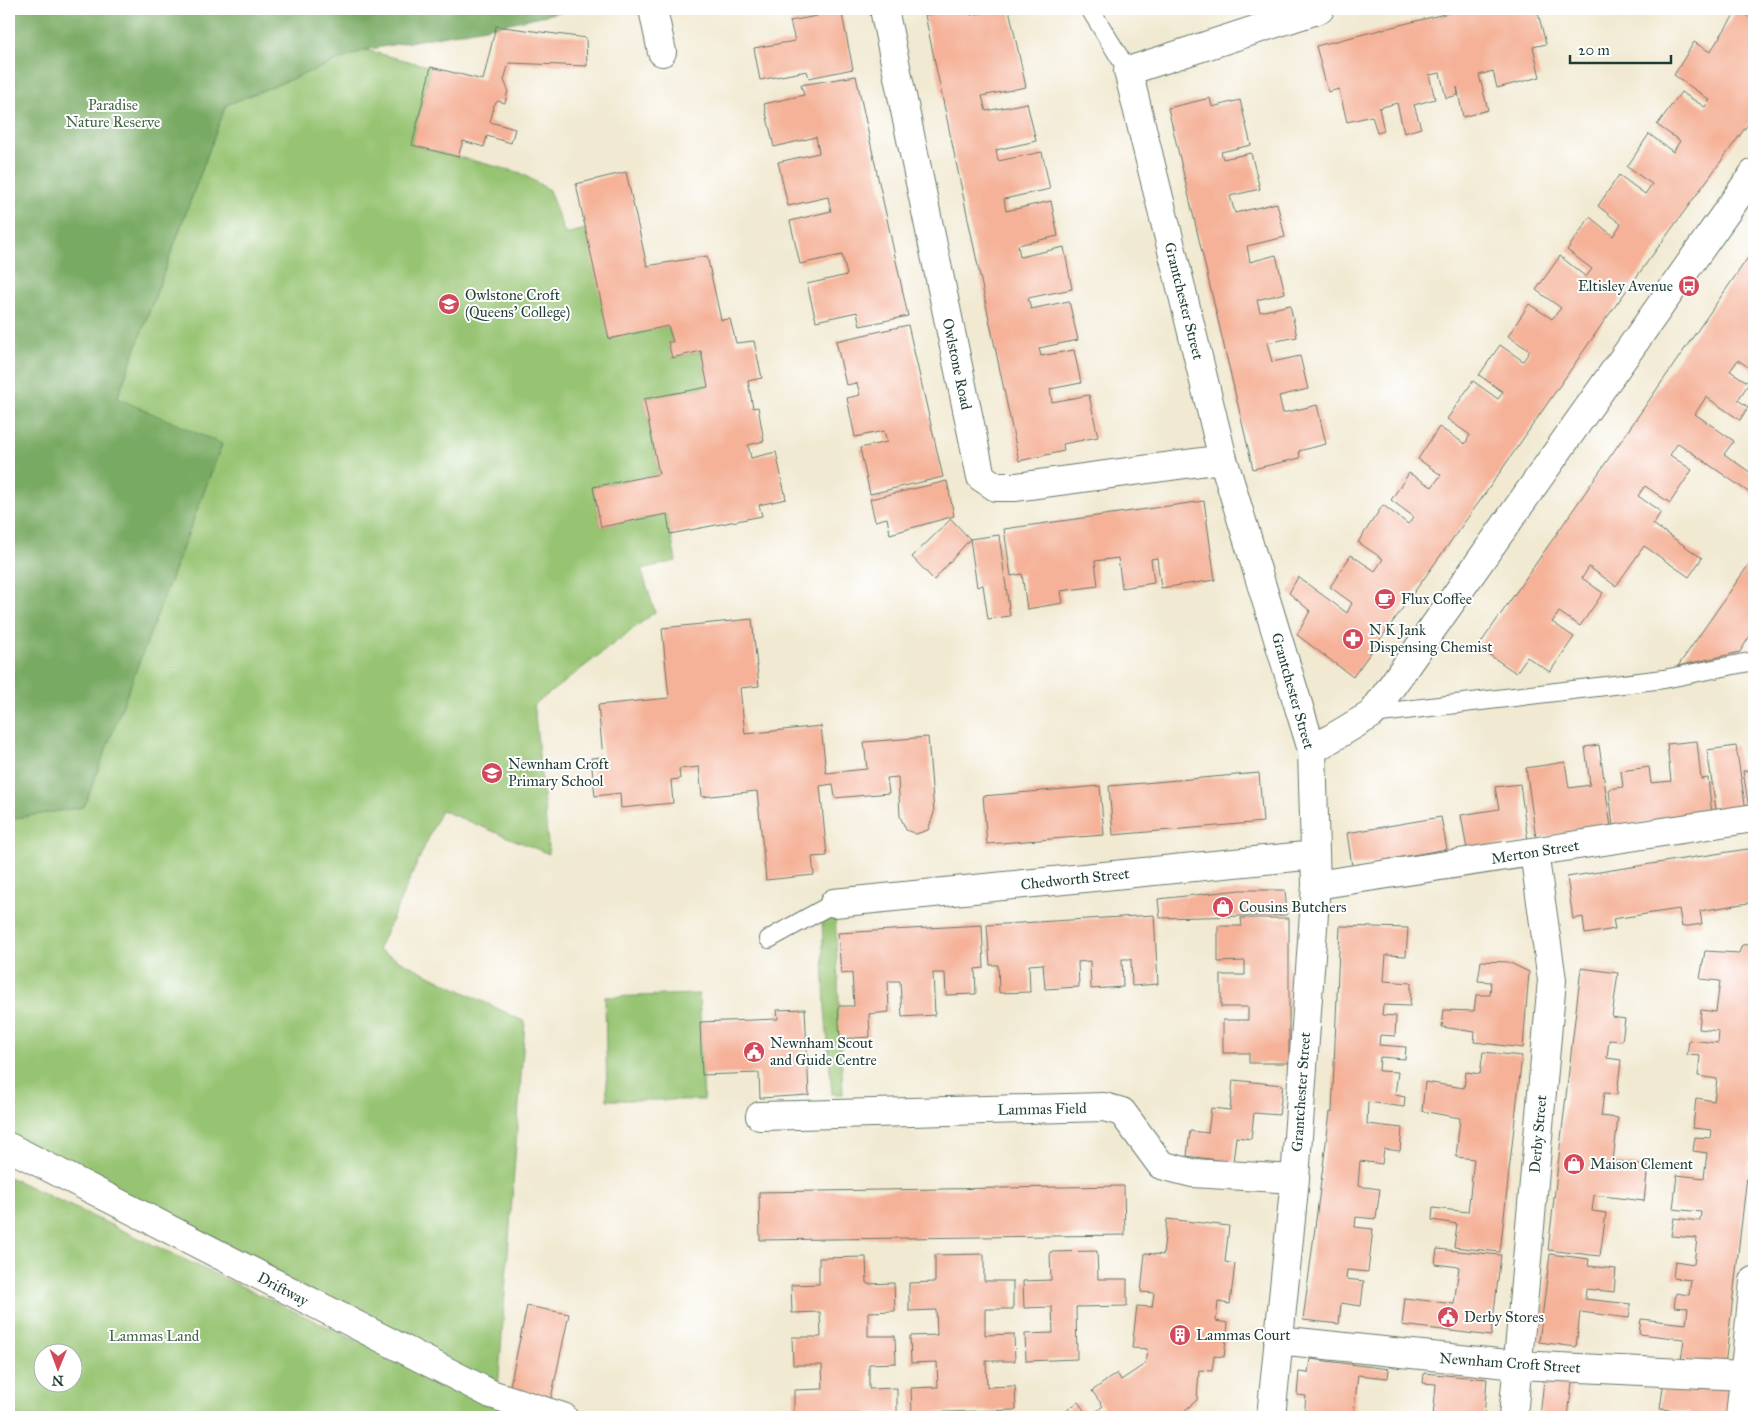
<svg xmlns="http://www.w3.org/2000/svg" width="1763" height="1426" font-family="'IM FELL Great Primer',serif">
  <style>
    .green { fill: #97c472; stroke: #5b8053; fill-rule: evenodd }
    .forest { fill: #79aa64; stroke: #4c744c }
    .building { fill: #f5b299 }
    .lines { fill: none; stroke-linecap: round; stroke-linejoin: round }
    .lane-casing { stroke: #68796b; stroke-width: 20 }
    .street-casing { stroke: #68796b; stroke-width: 30 }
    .lane { stroke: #fff; stroke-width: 18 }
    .street { stroke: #fff; stroke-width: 28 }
    .labels { text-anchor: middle; stroke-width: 4; stroke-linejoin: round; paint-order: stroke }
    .park-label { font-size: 15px; fill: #436647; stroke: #fff }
    .poi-label { font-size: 15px; fill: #1f3d34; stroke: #fff; text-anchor: start }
    .street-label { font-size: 15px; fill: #1f3d34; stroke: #fff }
  </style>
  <rect width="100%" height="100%" fill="#fff"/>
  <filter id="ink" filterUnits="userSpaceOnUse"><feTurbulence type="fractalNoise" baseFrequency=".02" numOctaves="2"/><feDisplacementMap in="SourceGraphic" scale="10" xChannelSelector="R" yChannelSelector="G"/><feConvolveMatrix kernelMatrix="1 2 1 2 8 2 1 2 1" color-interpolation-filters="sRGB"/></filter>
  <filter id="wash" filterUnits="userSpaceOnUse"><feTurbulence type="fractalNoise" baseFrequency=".0096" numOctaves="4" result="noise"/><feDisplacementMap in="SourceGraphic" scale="20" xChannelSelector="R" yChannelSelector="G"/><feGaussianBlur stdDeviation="1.12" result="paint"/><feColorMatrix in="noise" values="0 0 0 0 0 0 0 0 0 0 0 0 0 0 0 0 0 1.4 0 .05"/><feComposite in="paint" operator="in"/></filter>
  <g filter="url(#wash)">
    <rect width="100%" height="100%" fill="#f1e9d1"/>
    <path class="green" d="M 365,50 L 431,67 L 412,145 L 521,173 L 549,190 L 565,234 L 586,229 L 609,338 L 668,326 L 673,342 L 668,342 L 672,358 L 701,351 L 708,387 L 644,399 L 659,474 L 593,487 L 601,527 L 667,514 L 676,561 L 641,569 L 655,612 L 534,705 L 549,854 L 441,810 L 378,950 L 525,1022 L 498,1389 L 9,1134 L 9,819 L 84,807 L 222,445 L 117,399 L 226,105 Z
      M 835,911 L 843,1094 L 832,1094 L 825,1008 L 822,917 Z
      M 699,994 L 704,1100 L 607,1100 L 605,997 Z
      M 9,1177 L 515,1415 L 522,1417 L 9,1417 ZM 42,1354 L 72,1354 L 72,1384 L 42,1384 Z"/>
    <path class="forest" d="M 9,9 L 573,9 L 496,26 L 365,50 L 226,105 L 117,398 L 222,444 L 84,807 L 9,819 Z"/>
    <g id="blocks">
      <path class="building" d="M 816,9 L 841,9 L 853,69 L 809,78 L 807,71 L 760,80 L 754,48 L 795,41 L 790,21 L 817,16 Z
        M 939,9 L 970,9 L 971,15 L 1009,9 L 1026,87 L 982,96 L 986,111 L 1027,103 L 1036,141 L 996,150 L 998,161 L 1042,152 L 1050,189 L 1004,199 L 1006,211 L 1051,201 L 1058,236 L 1018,245 L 1020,257 L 1064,247 L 1072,289 L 1028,298 L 1031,309 L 1069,301 L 1078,340 L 1039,348 L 1041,356 L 1074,350 L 1081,383 L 1050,389 L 1052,402 L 1089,395 L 1098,437 L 1063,444 L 1064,451 L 1019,461 L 925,15 L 939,13 Z
        M 1464,9 L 1537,9 L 1546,44 L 1533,47 L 1540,77 L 1497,88 L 1493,71 L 1479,75 L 1488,110 L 1463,117 L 1457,87 L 1458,95 L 1446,98 L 1440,73 L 1429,75 L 1435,99 L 1414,105 L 1421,128 L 1404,133 L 1397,103 L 1379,108 L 1384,131 L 1377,133 L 1372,116 L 1347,122 L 1339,89 L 1328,92 L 1316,46 Z
        M 1738,9 L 1754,21 L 1754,116 L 1605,320 L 1487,491 L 1353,677 L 1297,635 L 1310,611 L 1289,593 L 1298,577 L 1347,613 L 1352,603 L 1330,587 L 1351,555 L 1375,571 L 1383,559 L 1358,542 L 1383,505 L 1408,524 L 1414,517 L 1391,500 L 1409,473 L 1432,487 L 1441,475 L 1418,459 L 1439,427 L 1465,444 L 1470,435 L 1447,419 L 1473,381 L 1498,399 L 1503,392 L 1479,375 L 1500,345 L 1523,361 L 1530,351 L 1508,336 L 1529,304 L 1552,319 L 1561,308 L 1536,290 L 1560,256 L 1586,277 L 1592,269 L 1567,250 L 1590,217 L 1613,236 L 1621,224 L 1598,206 L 1619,175 L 1645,194 L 1652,184 L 1627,167 L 1649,134 L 1673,152 L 1680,141 L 1657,125 L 1681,92 L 1705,107 L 1710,100 L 1674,75 L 1694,42 L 1710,52 Z
        M 496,26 L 586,38 L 587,66 L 509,63 L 504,80 L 508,90 L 505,103 L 498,101 L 493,106 L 494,107 L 490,122 L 515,129 L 511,143 L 487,136 L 484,147 L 463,141 L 458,157 L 412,145 L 431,67 L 483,80 Z
        M 856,76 L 908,316 L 860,326 L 857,312 L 816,321 L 807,284 L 847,275 L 842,255 L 800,264 L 790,221 L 831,211 L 828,197 L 788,206 L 778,162 L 819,153 L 816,137 L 774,147 L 764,104 L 804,95 L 801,85 Z
        M 1210,98 L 1212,107 L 1240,100 L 1251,145 L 1221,152 L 1223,159 L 1251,153 L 1260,189 L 1230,196 L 1235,213 L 1277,203 L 1285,237 L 1247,246 L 1250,262 L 1276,255 L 1285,293 L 1257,300 L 1260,312 L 1290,305 L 1297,337 L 1267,343 L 1272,362 L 1300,356 L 1308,389 L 1279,396 L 1283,413 L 1317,405 L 1326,444 L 1299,451 L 1300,458 L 1253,469 L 1168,108 Z
        M 626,172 L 647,266 L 707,256 L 721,320 L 730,319 L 736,343 L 754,341 L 762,378 L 748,381 L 753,408 L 758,407 L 764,441 L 748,445 L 751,458 L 776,452 L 786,499 L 759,505 L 762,516 L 670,534 L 667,514 L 601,527 L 593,487 L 659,474 L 644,399 L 708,387 L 701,351 L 672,358 L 668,342 L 673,342 L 668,326 L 609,339 L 576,184 Z
        M 1754,249 L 1754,371 L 1738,360 L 1730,371 L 1749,383 L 1738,400 L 1748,407 L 1740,420 L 1706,397 L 1695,414 L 1734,441 L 1724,454 L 1754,475 L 1754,496 L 1678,443 L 1670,455 L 1692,470 L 1670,503 L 1645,486 L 1638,496 L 1661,512 L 1653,524 L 1702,558 L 1689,577 L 1644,546 L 1616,586 L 1589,567 L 1582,578 L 1603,593 L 1580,626 L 1559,612 L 1552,622 L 1574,637 L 1550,672 L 1527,657 L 1516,673 L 1478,647 Z
        M 908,325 L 943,477 L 870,494 L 860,448 L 887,442 L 884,431 L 855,437 L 847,398 L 860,395 L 857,383 L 846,385 L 836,341 Z
        M 947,481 L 954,516 L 890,534 L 887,518 L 875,521 L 870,499 Z
        M 1204,501 L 1215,580 L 1161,588 L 1157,558 L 1151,559 L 1154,583 L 1122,588 L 1118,558 L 1095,561 L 1098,586 L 1061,591 L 1063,603 L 1027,609 L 1022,574 L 1011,576 L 1004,529 Z
        M 951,519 L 970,539 L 934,580 L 912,557 Z
        M 999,535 L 1010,616 L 988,619 L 983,585 L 977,587 L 970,539 Z
        M 1754,557 L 1754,629 L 1740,652 L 1678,666 Z
        M 752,619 L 759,686 L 740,688 L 745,734 L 821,726 L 826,773 L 867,769 L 864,742 L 928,737 L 934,813 L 928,830 L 916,834 L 906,830 L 900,816 L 898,777 L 887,778 L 889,793 L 835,798 L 833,784 L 820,786 L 827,856 L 812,857 L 814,875 L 766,880 L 757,791 L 702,797 L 699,767 L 679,769 L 680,779 L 671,780 L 673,803 L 621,808 L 620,793 L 595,796 L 591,758 L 603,757 L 598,705 L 669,698 L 662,628 Z
        M 1697,741 L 1701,779 L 1708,778 L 1712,815 L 1613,827 L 1609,789 L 1623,787 L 1621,771 L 1649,767 L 1651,783 L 1671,781 L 1667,744 Z
        M 1599,745 L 1611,827 L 1536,838 L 1526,768 L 1565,762 L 1569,788 L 1590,785 L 1585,747 Z
        M 1736,746 L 1746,810 L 1717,815 L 1707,750 Z
        M 1754,770 L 1754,808 L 1749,809 L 1743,771 Z
        M 1259,773 L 1263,822 L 1113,835 L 1109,786 Z
        M 1520,784 L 1528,841 L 1467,850 L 1461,815 L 1499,809 L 1495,787 Z
        M 1100,786 L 1104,835 L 987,844 L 983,796 Z
        M 1441,817 L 1447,849 L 1352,866 L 1347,833 Z
        M 1754,848 L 1754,902 L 1700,911 L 1702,924 L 1682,927 L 1679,909 L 1613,919 L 1615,929 L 1585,934 L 1583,917 L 1573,919 L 1567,877 Z
        M 1240,890 L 1285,890 L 1287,915 L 1160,918 L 1158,899 Z
        M 1154,915 L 1158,984 L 1132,986 L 1131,959 L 1122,959 L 1123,987 L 1091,989 L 1090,961 L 1078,962 L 1079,987 L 1045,989 L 1043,964 L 1029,965 L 1030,992 L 999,993 L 998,965 L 990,965 L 987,925 Z
        M 1241,918 L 1289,918 L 1289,1063 L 1249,1063 L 1249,1053 L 1223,1053 L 1223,1020 L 1248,1020 L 1248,1007 L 1221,1007 L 1221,975 L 1245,975 L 1245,961 L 1218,962 L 1218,926 L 1242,926 Z
        M 982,925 L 984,968 L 975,969 L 976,994 L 946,995 L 945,973 L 933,973 L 935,1015 L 902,1017 L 900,981 L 888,981 L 889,1012 L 869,1014 L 870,1037 L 840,1039 L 838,1006 L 854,1006 L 852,973 L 841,974 L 838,933 Z
        M 1340,926 L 1408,928 L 1406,956 L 1386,955 L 1384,981 L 1411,983 L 1410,1006 L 1383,1005 L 1382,1015 L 1396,1016 L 1395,1036 L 1380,1035 L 1379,1045 L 1406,1047 L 1405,1059 L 1380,1057 L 1379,1071 L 1398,1072 L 1395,1095 L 1405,1097 L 1404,1107 L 1368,1102 L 1367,1124 L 1402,1128 L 1400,1151 L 1384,1149 L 1382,1164 L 1360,1161 L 1358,1186 L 1380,1189 L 1376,1219 L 1356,1217 L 1355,1227 L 1373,1229 L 1368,1272 L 1347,1270 L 1346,1279 L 1364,1281 L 1361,1306 L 1341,1303 L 1339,1324 L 1303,1320 L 1330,1112 L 1332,1112 Z
        M 1754,944 L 1754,1116 L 1725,1366 L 1681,1360 L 1684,1339 L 1639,1334 L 1641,1319 L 1686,1324 L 1688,1308 L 1674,1307 L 1676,1293 L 1689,1295 L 1691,1280 L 1673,1278 L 1675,1261 L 1694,1264 L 1697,1238 L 1671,1236 L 1674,1218 L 1700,1221 L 1701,1212 L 1673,1209 L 1677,1175 L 1704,1178 L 1707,1153 L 1693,1151 L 1695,1137 L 1711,1138 L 1712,1130 L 1693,1128 L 1696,1098 L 1714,1101 L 1717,1079 L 1698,1076 L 1700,1056 L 1687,1055 L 1689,1040 L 1718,1043 L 1719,1031 L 1699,1029 L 1701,1010 L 1716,1012 L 1720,981 L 1700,979 L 1705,951 L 1739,953 L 1742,945 Z
        M 1481,961 L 1508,962 L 1529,972 L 1523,1048 L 1474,1042 L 1475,1032 L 1442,1027 L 1444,1010 L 1474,1011 L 1476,995 L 1490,995 L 1491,982 L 1478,981 Z
        M 1581,968 L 1618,973 L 1612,1017 L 1625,1019 L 1622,1041 L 1609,1040 L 1607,1058 L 1621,1060 L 1617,1094 L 1604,1093 L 1601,1116 L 1618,1118 L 1613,1161 L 1648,1165 L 1644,1201 L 1594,1195 L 1592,1211 L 1606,1213 L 1600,1256 L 1548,1250 Z
        M 805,1009 L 809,1095 L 760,1098 L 759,1073 L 702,1075 L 700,1022 L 778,1019 L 777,1010 Z
        M 1483,1052 L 1522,1056 L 1500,1252 L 1454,1247 L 1457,1224 L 1432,1220 L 1433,1208 L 1468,1212 L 1474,1159 L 1456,1157 L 1460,1118 L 1422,1111 L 1425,1082 L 1464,1088 L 1466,1072 L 1480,1074 Z
        M 1233,1080 L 1283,1085 L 1279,1115 L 1254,1113 L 1251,1139 L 1236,1137 L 1233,1162 L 1187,1156 L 1190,1131 L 1208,1133 L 1211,1108 L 1230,1110 Z
        M 1124,1186 L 1125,1235 L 760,1240 L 759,1192 Z
        M 1167,1219 L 1229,1226 L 1225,1262 L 1235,1264 L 1230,1304 L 1218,1302 L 1216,1321 L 1228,1323 L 1224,1357 L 1214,1356 L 1212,1371 L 1199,1370 L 1197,1400 L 1177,1417 L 1058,1417 L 1078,1402 L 1089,1417 L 1103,1406 L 1092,1391 L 1117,1373 L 1121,1380 L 1145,1364 L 1147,1349 L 1132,1348 L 1137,1306 L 1152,1307 L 1154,1293 L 1141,1292 L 1145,1253 L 1163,1255 Z
        M 1437,1249 L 1501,1255 L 1491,1336 L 1402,1325 L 1405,1298 L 1454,1304 L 1459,1267 L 1435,1264 Z
        M 1097,1251 L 1098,1279 L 1127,1279 L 1127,1306 L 1076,1307 L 1077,1359 L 1026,1361 L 1025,1334 L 1053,1333 L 1052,1307 L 1024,1308 L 1023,1281 L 1051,1280 L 1050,1252 Z
        M 984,1254 L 984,1281 L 1013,1281 L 1013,1309 L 985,1309 L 985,1335 L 1014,1334 L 1015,1361 L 986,1361 L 987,1387 L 1015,1386 L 1016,1410 L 912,1413 L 911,1388 L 938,1387 L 937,1362 L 911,1363 L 910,1336 L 937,1335 L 936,1310 L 909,1311 L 909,1283 L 935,1282 L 935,1255 Z
        M 1550,1254 L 1589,1259 L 1588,1266 L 1616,1269 L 1614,1292 L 1586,1289 L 1585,1299 L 1631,1304 L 1629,1318 L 1580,1312 L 1576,1347 L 1539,1342 Z
        M 866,1257 L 867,1284 L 894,1283 L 895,1311 L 868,1312 L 868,1336 L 895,1336 L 896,1363 L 869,1364 L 869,1389 L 897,1388 L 897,1413 L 794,1415 L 794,1390 L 823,1389 L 822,1365 L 793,1365 L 792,1337 L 821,1337 L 820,1312 L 792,1313 L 791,1285 L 819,1284 L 819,1258 Z
        M 527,1306 L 569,1314 L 550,1403 L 508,1395 Z
        M 1310,1359 L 1389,1369 L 1388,1378 L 1358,1375 L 1353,1417 L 1304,1417 L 1306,1396 L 1297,1395 L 1299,1372 L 1308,1373 Z
        M 1545,1370 L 1573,1374 L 1568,1417 L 1540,1417 Z
        M 1424,1373 L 1487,1379 L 1484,1417 L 1433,1417 L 1436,1384 L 1423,1383 Z
        M 1665,1373 L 1733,1380 L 1729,1417 L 1690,1417 L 1690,1412 L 1660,1409 Z"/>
    </g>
  </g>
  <g filter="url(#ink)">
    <use href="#blocks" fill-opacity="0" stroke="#68796b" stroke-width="1"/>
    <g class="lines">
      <g class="lane-casing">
        <path id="lane" d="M 1090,9 L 1128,71
          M 1372,714 L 1664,679 L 1754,661
          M 769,939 L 834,903"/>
      </g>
      <g class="street-casing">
        <path id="street" d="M 653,9 L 662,52
          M 884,9 L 981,477 L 996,487 L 1016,487 L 1223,459
          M 1312,750 L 1372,714 L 1754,173
          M 1316,885 L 1754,818
          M 834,903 L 1315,855
          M 760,1116 L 1104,1107 L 1122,1112 L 1161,1165 L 1192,1173 L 1295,1179
          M 9,1147 L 491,1394 L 563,1417
          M 1278,1340 L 1517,1365 L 1744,1376
          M 1271,1417 L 1295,1179 L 1316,885 L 1312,750 L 1223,459 L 1128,71 L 1320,9
          M 1513,1417 L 1552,980 L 1534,852
          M 1740,1417 L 1754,1281"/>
      </g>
      <use href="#lane" class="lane"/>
      <use href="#street" class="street"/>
    </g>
  </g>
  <defs>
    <g id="bus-disc" transform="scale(1.125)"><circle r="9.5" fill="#d1495b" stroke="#fff"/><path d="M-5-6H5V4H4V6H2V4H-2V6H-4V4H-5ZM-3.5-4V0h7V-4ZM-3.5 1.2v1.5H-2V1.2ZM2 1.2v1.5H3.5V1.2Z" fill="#fff"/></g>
    <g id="university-disc" transform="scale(1.125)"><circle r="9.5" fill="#d1495b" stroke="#fff"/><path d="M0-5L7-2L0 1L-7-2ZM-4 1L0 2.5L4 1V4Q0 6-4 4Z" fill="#fff"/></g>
    <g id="cafe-disc" transform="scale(1.125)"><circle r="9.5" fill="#d1495b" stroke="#fff"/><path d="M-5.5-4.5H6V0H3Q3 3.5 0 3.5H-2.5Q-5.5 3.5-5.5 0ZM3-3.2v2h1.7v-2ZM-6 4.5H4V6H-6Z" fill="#fff"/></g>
    <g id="pharmacy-disc" transform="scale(1.125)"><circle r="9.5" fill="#d1495b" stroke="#fff"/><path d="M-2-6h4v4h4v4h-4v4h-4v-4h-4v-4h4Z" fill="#fff"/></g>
    <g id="school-disc" transform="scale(1.125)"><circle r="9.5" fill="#d1495b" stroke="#fff"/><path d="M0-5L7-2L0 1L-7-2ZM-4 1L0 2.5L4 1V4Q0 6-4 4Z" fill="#fff"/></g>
    <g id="shop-disc" transform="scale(1.125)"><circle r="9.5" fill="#d1495b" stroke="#fff"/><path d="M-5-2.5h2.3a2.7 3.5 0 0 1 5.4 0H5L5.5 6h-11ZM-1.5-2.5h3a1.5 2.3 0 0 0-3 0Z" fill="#fff"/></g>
    <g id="civic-disc" transform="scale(1.125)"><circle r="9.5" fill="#d1495b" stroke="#fff"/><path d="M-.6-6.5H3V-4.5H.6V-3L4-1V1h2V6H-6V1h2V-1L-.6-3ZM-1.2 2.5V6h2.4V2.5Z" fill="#fff"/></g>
    <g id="building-disc" transform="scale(1.125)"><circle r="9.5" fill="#d1495b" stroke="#fff"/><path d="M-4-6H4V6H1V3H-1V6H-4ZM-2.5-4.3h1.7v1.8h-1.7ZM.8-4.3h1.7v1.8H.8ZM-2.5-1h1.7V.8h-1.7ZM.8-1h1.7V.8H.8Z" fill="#fff"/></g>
  </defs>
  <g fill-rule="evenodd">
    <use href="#bus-disc" x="1689" y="286"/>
    <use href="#university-disc" x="449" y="304"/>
    <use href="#cafe-disc" x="1385" y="599"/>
    <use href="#pharmacy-disc" x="1353" y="639"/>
    <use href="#school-disc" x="492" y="773"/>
    <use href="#shop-disc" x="1223" y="907"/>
    <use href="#civic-disc" x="754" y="1052"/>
    <use href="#shop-disc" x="1574" y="1164"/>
    <use href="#civic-disc" x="1448" y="1317"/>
    <use href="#building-disc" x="1180" y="1335"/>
  </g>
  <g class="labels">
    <g class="park-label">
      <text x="113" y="110">Paradise<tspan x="113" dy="17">Nature Reserve</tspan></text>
      <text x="154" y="1341">Lammas Land</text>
    </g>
    <g class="poi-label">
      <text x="1673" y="291" text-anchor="end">Eltisley Avenue</text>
      <text x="465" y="300">Owlstone Croft<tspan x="465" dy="17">(Queens' College)</tspan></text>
      <text x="1401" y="604">Flux Coffee</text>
      <text x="1369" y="635">N K Jank<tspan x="1369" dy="17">Dispensing Chemist</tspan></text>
      <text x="508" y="769">Newnham Croft<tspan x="508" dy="17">Primary School</tspan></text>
      <text x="1239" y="912">Cousins Butchers</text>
      <text x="770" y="1048">Newnham Scout<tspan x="770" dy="17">and Guide Centre</tspan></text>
      <text x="1590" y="1169">Maison Clement</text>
      <text x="1464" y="1322">Derby Stores</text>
      <text x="1196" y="1340">Lammas Court</text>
    </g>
    <g class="street-label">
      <text transform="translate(1184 301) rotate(76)" y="5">Grantchester Street</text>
      <text transform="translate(957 364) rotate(78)" y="5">Owlstone Road</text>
      <text transform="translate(1293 691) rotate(74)" y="5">Grantchester Street</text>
      <text transform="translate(1535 852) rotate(-9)" y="5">Merton Street</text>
      <text transform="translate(1075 879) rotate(-6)" y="5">Chedworth Street</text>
      <text transform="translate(1301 1092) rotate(-86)" y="5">Grantchester Street</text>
      <text transform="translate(1042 1109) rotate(-1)" y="5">Lammas Field</text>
      <text transform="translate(1538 1134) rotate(-85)" y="5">Derby Street</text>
      <text transform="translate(283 1289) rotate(28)" y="5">Driftway</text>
      <text transform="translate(1510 1363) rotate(4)" y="5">Newnham Croft Street</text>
    </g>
  </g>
  <rect width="1763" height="1426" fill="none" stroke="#fff" stroke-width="30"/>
  <g transform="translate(58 1368) rotate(181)"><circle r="24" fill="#ffffff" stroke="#a5b1ae"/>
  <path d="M0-4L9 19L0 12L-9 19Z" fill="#d1495b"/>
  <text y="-8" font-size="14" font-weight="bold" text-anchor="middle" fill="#1f3d34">N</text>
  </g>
  <path d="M1570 55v8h101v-8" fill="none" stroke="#1f3d34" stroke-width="2.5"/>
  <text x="1578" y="55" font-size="15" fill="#1f3d34" stroke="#ffffff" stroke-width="4" paint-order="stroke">20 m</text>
</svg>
